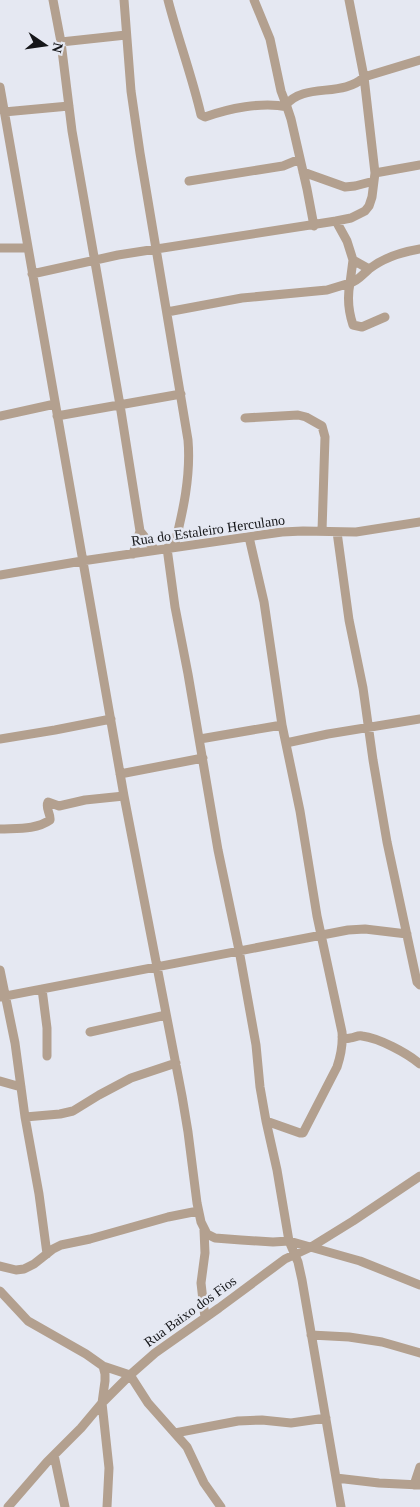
<svg xmlns="http://www.w3.org/2000/svg" width="420" height="1507" font-family="Georgia,serif">
  <style>
    .lines { fill: none; stroke-linecap: round; stroke-linejoin: round }
    .minor { stroke: #b3a08f; stroke-width: 9 }
    .labels { text-anchor: middle; stroke-width: 5; stroke-linejoin: round; paint-order: stroke }
    .street-label { font-size: 14px; fill: #151619; stroke: #e5e8f2 }
  </style>
  <rect width="100%" height="100%" fill="#e5e8f2"/>
  <g class="lines">
    <path class="minor" d="M 53,0 L 61,42
      M 124,0 L 131,91 L 140,153 L 188,440 C 191,476 183,512 174,547
      M 168,0 C 178,39 192,76 201,115 L 205,117 C 227,109 263,101 287,107 L 291,119 L 307,189 L 314,226
      M 254,0 L 270,39 L 281,91 L 287,107
      M 349,0 L 364,77 L 375,173 L 372,197 L 369,206 L 365,211 L 351,218 L 336,221 L 347,241 L 353,260 L 369,269
      M 126,35 L 61,42 L 72,131 L 120,405 L 140,531 L 133,554
      M 0,87 L 124,796 L 182,1096 L 188,1132 L 197,1203 L 201,1222 L 207,1234 L 215,1238 L 241,1240 L 273,1242 L 289,1241 L 360,1261 L 420,1285
      M 286,105 C 304,82 343,98 364,77 L 420,60
      M 4,112 L 69,106
      M 303,172 L 345,187 L 355,186 L 374,181
      M 375,173 L 420,165
      M 189,181 L 283,166 L 300,159
      M 0,248 L 27,248
      M 353,260 L 350,283 C 358,281 362,275 369,269 C 383,258 402,252 420,249
      M 32,274 L 118,255 L 336,221
      M 350,283 C 347,298 348,310 353,325 L 362,327 L 385,317
      M 167,312 L 242,298 L 327,290 L 350,283
      M 0,416 L 55,404
      M 57,416 L 181,394
      M 245,418 L 298,415 L 306,417 L 322,426 L 325,437 L 322,531
      M 140,531 L 155,550
      M 337,532 L 349,620 L 363,688 L 373,760 L 387,842 L 417,982 L 420,985
      M 249,537 L 264,602 L 282,725 L 300,811 L 317,916 L 342,1032 C 343,1044 341,1055 337,1067 L 303,1133 L 300,1133 L 266,1121
      M 167,548 L 175,607 L 188,674 L 218,850 L 239,950 L 256,1045 L 260,1087 L 266,1121 L 277,1170 L 289,1241 L 298,1262 L 302,1280 L 341,1507
      M 0,575 L 82,561 L 282,532 L 303,531 L 356,532 L 420,522
      M 0,739 L 55,730 L 111,719
      M 200,739 L 282,725
      M 286,743 L 328,734 L 420,719
      M 120,774 L 203,758
      M 0,829 C 16,828 36,830 50,820 C 51,814 45,808 48,802 L 59,806 L 85,800 L 124,796
      M 0,970 L 15,1043 L 25,1117 L 39,1194 L 47,1254
      M 42,989 L 47,1028 L 47,1056
      M 0,997 L 348,930 L 365,929 L 407,934
      M 90,1032 L 166,1015
      M 342,1037 C 343,1038 349,1039 350,1038 C 355,1038 357,1035 362,1036 C 379,1038 407,1053 420,1064
      M 0,1081 L 21,1087
      M 25,1117 L 60,1114 L 73,1111 L 99,1095 L 131,1078 L 176,1063
      M 204,1230 L 205,1253 L 201,1283 L 205,1318
      M 0,1266 L 16,1270 L 24,1269 L 34,1264 L 53,1249 L 61,1245 L 90,1239 L 168,1217 L 198,1211
      M 0,1291 L 28,1321 L 86,1354 L 103,1366 L 130,1375 L 148,1403 L 187,1447 L 204,1483 L 221,1507
      M 311,1335 L 349,1337 L 382,1342 L 420,1353
      M 103,1366 L 105,1374 L 105,1381 L 102,1403 L 109,1468 L 107,1507
      M 175,1433 L 238,1421 L 262,1420 L 291,1423 L 326,1418
      M 54,1455 L 65,1507
      M 336,1478 L 379,1483 L 420,1485
      M 414,1485 L 420,1467
      M 8,1507 L 47,1462 L 81,1428 L 102,1403 L 130,1375 L 155,1353 L 219,1308 L 285,1259 L 311,1247 L 353,1221 L 420,1176"/>
  </g>
  <g class="labels">
    <g class="street-label">
      <text transform="translate(208 530) rotate(-8)" y="5">Rua do Estaleiro Herculano</text>
      <text transform="translate(190 1311) rotate(-36)" y="5">Rua Baixo dos Fios</text>
    </g>
  </g>
  <g transform="translate(45 45) rotate(103)" stroke="#e5e8f2" stroke-width="4" paint-order="stroke">
  <path d="M0-4L9 19L0 12L-9 19Z" fill="#151619"/>
  <text y="-8" font-size="14" font-weight="bold" text-anchor="middle" fill="#151619">N</text>
  </g>
</svg>
